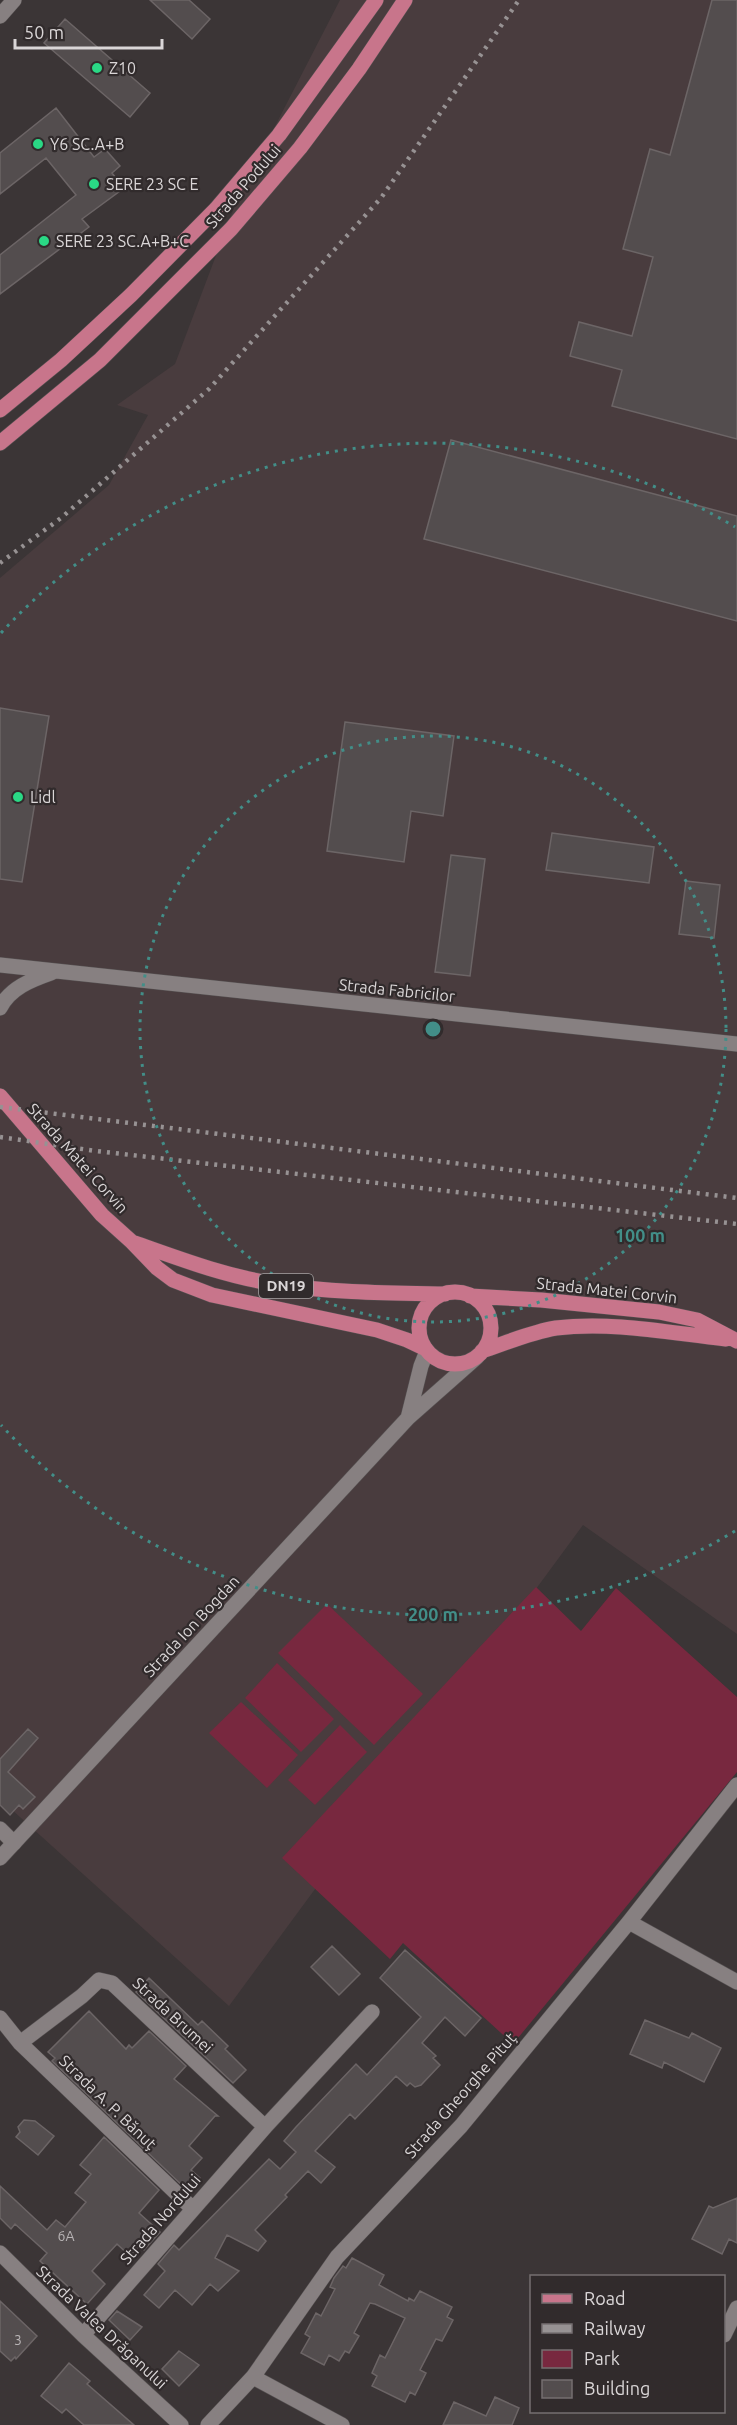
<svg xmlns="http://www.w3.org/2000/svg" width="737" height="2425" font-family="Ubuntu,sans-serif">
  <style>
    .built { fill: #493c3e }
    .green { fill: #78283f }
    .building { fill: #534d4e; stroke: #6c6566; stroke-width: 1.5 }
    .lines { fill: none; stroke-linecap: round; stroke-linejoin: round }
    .street-casing { stroke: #565152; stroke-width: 16 }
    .secondary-casing { stroke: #565152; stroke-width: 16 }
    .primary-casing { stroke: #565152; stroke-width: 16 }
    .street { stroke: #878081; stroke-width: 15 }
    .secondary { stroke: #878081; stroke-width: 15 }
    .primary { stroke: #c8758b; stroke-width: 15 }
    .rail { stroke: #979293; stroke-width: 4.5; stroke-dasharray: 3 6; stroke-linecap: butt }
    .ring { fill: none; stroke: #428e88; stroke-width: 3; stroke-dasharray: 3 6 }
    .poi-dot { fill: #2ad885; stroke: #312b2c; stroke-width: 2 }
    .labels { text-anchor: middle; stroke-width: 4.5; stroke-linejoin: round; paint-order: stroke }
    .number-label { font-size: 14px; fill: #b8b4b5 }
    .shield { fill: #312b2c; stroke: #a7a3a4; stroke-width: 1.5 }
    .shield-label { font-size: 15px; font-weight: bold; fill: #dad6d7 }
    .poi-label { font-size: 16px; fill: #dad6d7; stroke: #312b2c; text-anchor: start }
    .street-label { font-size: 16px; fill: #dad6d7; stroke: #312b2c }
    .centre { fill: #428e88; stroke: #312b2c; stroke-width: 3 }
    .ring-label { font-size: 18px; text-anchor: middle; font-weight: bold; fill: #428e88; stroke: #312b2c; stroke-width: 4.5; stroke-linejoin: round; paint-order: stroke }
  </style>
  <rect width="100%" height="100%" fill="#3b3536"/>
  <path class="built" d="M 340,0 L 737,0 L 737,1634 L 583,1525 L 229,2006 L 0,1799 L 0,578 L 109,485 L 148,415 L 117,405 L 175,364 L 237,200 Z"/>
  <path class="green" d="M 536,1587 L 581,1631 L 616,1588 L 737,1697 L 737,1772 L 513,2044 L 403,1943 L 390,1959 L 282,1858 Z
    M 327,1604 L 423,1694 L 374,1745 L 278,1653 Z
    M 277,1663 L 334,1719 L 301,1752 L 245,1698 Z
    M 241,1702 L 298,1755 L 267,1788 L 209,1733 Z
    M 340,1725 L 367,1752 L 315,1805 L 288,1780 Z"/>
  <path class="building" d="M 150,0 L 189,0 L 210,19 L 192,39 Z
    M 712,0 L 737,0 L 737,439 L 612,406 L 622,370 L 570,356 L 579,322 L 632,336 L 653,257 L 623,249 L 650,149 L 670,155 Z
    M 65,19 L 150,93 L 130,117 L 44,43 Z
    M 56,108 L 94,157 L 105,149 L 120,166 L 112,173 L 124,188 L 82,219 L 89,227 L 0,294 L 0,255 L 76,195 L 46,158 L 0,194 L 0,153 Z
    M 451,440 L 737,516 L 737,621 L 424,539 Z
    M 0,708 L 49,716 L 22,882 L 0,879 Z
    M 345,722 L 454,736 L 443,816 L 411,811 L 404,862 L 327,851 Z
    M 552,833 L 654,847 L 649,883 L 546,870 Z
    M 451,855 L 485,859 L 470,976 L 435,972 Z
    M 686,881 L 720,885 L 714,938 L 679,934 Z
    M 28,1729 L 38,1738 L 8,1772 L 35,1797 L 23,1809 L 19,1805 L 10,1815 L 0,1805 L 0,1759 Z
    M 332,1946 L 360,1974 L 339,1995 L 311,1967 Z
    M 405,1950 L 481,2018 L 465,2036 L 445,2017 L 422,2043 L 436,2056 L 433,2058 L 440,2065 L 421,2085 L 415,2087 L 410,2083 L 407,2086 L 396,2076 L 355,2119 L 350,2114 L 315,2151 L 335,2167 L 321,2183 L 308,2171 L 285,2195 L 287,2197 L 255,2230 L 266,2241 L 258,2251 L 227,2235 L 215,2258 L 239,2271 L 218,2291 L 210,2284 L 192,2305 L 175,2290 L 159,2308 L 144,2295 L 165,2271 L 158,2264 L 174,2245 L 179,2250 L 269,2159 L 280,2169 L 296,2152 L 284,2141 L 296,2127 L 356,2064 L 367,2075 L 421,2017 L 380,1978 Z
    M 149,1978 L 198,2025 L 202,2021 L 228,2046 L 225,2049 L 246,2070 L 233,2083 L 136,1992 Z
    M 89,2011 L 126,2049 L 129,2045 L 132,2048 L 149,2031 L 186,2066 L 174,2079 L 218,2116 L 215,2116 L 189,2146 L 202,2158 L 191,2170 L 200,2178 L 188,2191 L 52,2061 L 55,2058 L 48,2052 Z
    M 645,2020 L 689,2038 L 692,2033 L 721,2048 L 704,2082 L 664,2062 L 662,2068 L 630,2054 Z
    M 24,2120 L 35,2121 L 54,2136 L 38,2155 L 16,2137 L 20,2132 L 18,2127 Z
    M 104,2137 L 159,2190 L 139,2213 L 160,2232 L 144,2250 L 140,2246 L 130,2256 L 117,2244 L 92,2271 L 105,2284 L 87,2304 L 40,2261 L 47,2253 L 15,2224 L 11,2229 L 0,2218 L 0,2186 L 47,2230 L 56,2220 L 65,2227 L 86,2202 L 75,2193 L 91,2174 L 80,2165 Z
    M 737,2198 L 737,2243 L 729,2239 L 722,2254 L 692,2239 L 709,2206 L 713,2208 Z
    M 352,2258 L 384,2275 L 379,2285 L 408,2301 L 409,2298 L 414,2301 L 420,2291 L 452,2307 L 447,2317 L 453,2320 L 442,2341 L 436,2339 L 420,2370 L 426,2373 L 415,2395 L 410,2392 L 405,2402 L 372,2386 L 377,2376 L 372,2373 L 380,2355 L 385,2358 L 405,2318 L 375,2304 L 370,2303 L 354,2333 L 359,2336 L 349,2353 L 345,2351 L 339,2361 L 329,2355 L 324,2365 L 301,2353 L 310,2337 L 305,2334 L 316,2313 L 321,2316 L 335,2289 L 330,2287 L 334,2278 L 343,2266 L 346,2268 Z
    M 0,2301 L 37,2336 L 16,2359 L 15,2357 L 11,2361 L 0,2351 Z
    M 117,2311 L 142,2327 L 130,2340 L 109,2320 Z
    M 179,2351 L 199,2365 L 179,2386 L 162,2369 Z
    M 69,2363 L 90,2381 L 87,2384 L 134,2425 L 84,2425 L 66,2409 L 62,2413 L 41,2396 Z
    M 495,2397 L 519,2408 L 512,2425 L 443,2425 L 454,2402 L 486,2416 Z"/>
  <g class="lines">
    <g class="street-casing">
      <path id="street" d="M 0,16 L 14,0
        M 0,965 L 737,1044
        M 0,1008 C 10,988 31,980 51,973
        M 0,1829 L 14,1843
        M 629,1922 L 737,1982
        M 0,2018 L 20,2043 L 193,2209
        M 20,2043 L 82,1996 L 99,1980 L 112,1983 L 265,2127
        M 0,2253 L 83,2335 L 181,2425
        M 83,2335 L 265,2127 L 372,2012
        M 724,2335 L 737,2308
        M 253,2377 L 342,2425
        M 208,2425 L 253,2377 L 337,2257 L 461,2126 L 629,1922 L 737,1785"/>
    </g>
    <g class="secondary-casing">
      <path id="secondary" d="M 408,1418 L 421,1366 L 427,1351
        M 0,1858 L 408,1418 L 477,1357"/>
    </g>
    <g class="primary-casing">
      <path id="primary" d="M 0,410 L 61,360 L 131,295 L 216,209 L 279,135 L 376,0
        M 0,443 L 100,360 L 231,229 L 300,148 L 359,69 L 405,0
        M 0,1096 L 102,1215 L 132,1242 L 157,1268 L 173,1280 L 212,1295 L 377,1330 L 407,1340 L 426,1349
        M 135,1243 C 180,1259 228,1277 276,1284 C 332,1293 389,1293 445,1294
        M419 1328a36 36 0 1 1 72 0a36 36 0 1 1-72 0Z
        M 470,1296 L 541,1300 L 659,1312 L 697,1320 L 737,1341
        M 482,1351 C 506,1343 531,1332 556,1328 C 612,1321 670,1333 726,1339"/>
    </g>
    <use href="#street" class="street"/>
    <use href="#secondary" class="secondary"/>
    <use href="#primary" class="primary"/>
    <path class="rail" d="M 0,563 L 61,518 L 209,389 L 381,198 L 519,0
      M 0,1107 L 737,1198
      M 0,1137 L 96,1151 L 737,1224"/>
  </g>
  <g class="ring">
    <circle cx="433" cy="1029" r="293"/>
    <path d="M735 1531A586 586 0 0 1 1 1425M1 633A586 586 0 0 1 735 527"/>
  </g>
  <g class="poi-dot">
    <circle cx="97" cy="68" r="6"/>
    <circle cx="38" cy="144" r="6"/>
    <circle cx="94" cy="184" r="6"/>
    <circle cx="44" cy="241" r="6"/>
    <circle cx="18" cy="797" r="6"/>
  </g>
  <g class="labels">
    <g class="number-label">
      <text x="66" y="2241">6A</text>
      <text x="18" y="2345">3</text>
    </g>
    <rect class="shield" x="259" y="1274" width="54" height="24" rx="4.5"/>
    <g class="shield-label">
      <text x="286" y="1291">DN19</text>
    </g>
    <g class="poi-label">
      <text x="109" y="74">Z10</text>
      <text x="50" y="150">Y6 SC.A+B</text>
      <text x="106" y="190">SERE 23 SC E</text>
      <text x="56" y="247">SERE 23 SC.A+B+C</text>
      <text x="30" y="803">Lidl</text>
    </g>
    <g class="street-label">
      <text transform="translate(243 186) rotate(-49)" y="6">Strada Podului</text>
      <text transform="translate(397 990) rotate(6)" y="6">Strada Fabricilor</text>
      <text transform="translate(78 1158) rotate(48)" y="6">Strada Matei Corvin</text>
      <text transform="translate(607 1290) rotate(6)" y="6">Strada Matei Corvin</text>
      <text transform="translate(191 1626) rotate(-47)" y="6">Strada Ion Bogdan</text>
      <text transform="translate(173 2015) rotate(43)" y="6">Strada Brumei</text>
      <text transform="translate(460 2095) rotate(-49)" y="6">Strada Gheorghe Pituț</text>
      <text transform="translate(108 2102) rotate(44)" y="6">Strada A. P. Bănuț</text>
      <text transform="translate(160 2219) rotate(-49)" y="6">Strada Nordului</text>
      <text transform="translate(102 2327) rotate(43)" y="6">Strada Valea Drăganului</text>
    </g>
  </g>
  <circle cx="433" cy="1029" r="9" class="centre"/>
  <g class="ring-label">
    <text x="640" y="1242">100 m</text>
    <text x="433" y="1621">200 m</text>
  </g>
  <rect x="530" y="2275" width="195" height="138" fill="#312b2c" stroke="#756f70" stroke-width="1.5"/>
  <rect x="542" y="2294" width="30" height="9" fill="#c8758b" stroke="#756f70" stroke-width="1.5"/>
  <text x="584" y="2305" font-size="18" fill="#dad6d7">Road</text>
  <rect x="542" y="2324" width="30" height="9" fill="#979293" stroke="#756f70" stroke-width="1.5"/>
  <text x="584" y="2335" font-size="18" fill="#dad6d7">Railway</text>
  <rect x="542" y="2350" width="30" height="18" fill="#78283f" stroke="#756f70" stroke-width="1.5"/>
  <text x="584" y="2365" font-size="18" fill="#dad6d7">Park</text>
  <rect x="542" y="2380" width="30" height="18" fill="#534d4e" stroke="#756f70" stroke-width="1.5"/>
  <text x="584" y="2395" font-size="18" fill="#dad6d7">Building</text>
  <path d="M15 39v9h147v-9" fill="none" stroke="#dad6d7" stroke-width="3"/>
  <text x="24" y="39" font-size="18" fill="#dad6d7" stroke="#312b2c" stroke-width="4.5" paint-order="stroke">50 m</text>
</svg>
